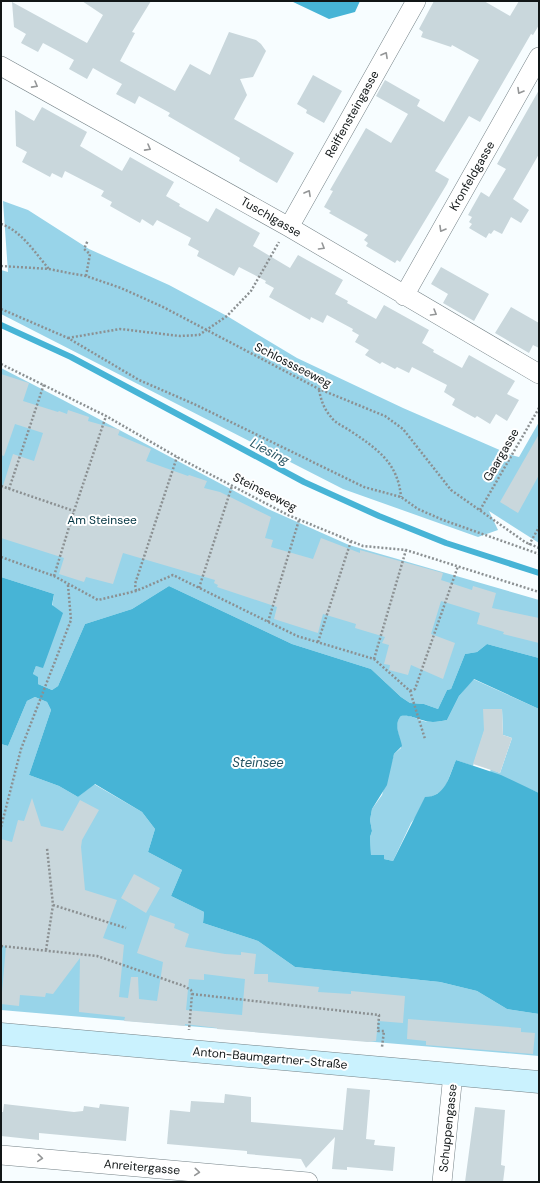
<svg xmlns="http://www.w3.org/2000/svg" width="540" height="1183" font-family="'DM Sans',sans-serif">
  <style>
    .green { fill: #98d4e9 }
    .water { fill: #47b4d6 }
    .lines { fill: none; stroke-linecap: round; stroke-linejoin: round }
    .stream { stroke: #47b4d6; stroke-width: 6 }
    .building { fill: #c9d7dc; fill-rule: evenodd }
    .minor-casing { stroke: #758287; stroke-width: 20 }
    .secondary-casing { stroke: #758287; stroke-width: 23 }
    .path { stroke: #8b9092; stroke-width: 2.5; stroke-dasharray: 2 2; stroke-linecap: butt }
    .minor { stroke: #fff; stroke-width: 19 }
    .secondary { stroke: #caf2fe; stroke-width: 22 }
    .oneway { stroke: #949697 }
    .labels { text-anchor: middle; stroke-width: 4; stroke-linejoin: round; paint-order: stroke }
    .street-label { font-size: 12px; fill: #111617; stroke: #fff }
    .park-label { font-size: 12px; fill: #003341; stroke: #fff }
    .water-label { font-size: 13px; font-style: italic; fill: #265463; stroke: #fff }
  </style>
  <rect width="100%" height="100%" fill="#f7fdff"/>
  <path class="green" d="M 3,201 L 28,210 L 89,249 L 169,285 L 227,316 L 297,358 L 403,408 L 511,455 L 519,457 L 539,422 L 539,543 L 489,511 L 498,530 L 478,537 L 343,489 L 1,314 L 1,270 L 8,272 Z
    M 1,368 L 63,400 L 268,509 L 349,545 L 539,600 L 539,658 L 487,644 L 477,652 L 465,654 L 451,689 L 447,690 L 438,709 L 424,704 L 410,703 L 401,697 L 371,669 L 292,644 L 169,586 L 132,609 L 85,624 L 58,686 L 52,690 L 38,684 L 33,674 L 36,666 L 43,667 L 54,594 L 1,577 Z
    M 473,679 L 539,709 L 539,793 L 490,772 L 491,769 L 500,773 L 512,738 L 503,735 L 502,709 L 484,709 L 484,732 L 473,766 L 456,760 L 444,790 L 431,797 L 411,823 L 393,861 L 384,859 L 384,856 L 371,855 L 370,837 L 372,831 L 370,820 L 372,809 L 382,795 L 394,754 L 401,748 C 401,737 392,725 401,716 C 409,715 413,717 420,720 C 428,723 439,722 447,720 L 459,696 Z
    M 35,697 L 47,702 L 51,710 L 29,775 L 59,786 L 78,797 L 94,784 L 142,812 L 155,829 L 148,852 L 182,870 L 171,896 L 204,912 L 203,923 L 258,941 L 295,967 L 440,982 L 477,991 L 507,1009 L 539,1014 L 539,1056 L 1,1010 L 1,744 L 8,746 L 27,701 Z"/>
  <path class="water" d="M 291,1 L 360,1 L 355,12 L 329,19 Z
    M 1,577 L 54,594 L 52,605 L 63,613 L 43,668 L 36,666 L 33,674 L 38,677 L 38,684 L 52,690 L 58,686 L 85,624 L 132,609 L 169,586 L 292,644 L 371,669 L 401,697 L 410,703 L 424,704 L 438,709 L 447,690 L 451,689 L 465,654 L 477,652 L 487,644 L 539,658 L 539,709 L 474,679 L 459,696 L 447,720 C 438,722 430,723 422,720 C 414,718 410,715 401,716 C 393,725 400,735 402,746 L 394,754 L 387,785 L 372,809 L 370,820 L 372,831 L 370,837 L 371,855 L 384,855 L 384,859 L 393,861 L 425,797 C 446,797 449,776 456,760 L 501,775 L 539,793 L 539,1014 L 507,1009 L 477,991 L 440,982 L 295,967 L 258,941 L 203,923 L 204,912 L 171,896 L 182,870 L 148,852 L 155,829 L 142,812 L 95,784 L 78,797 L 59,786 L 29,775 L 51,710 L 47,702 L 35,697 L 27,701 L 8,746 L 1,744 Z"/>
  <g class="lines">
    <path class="stream" d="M 1,325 L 71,357 L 304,482 L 379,516 L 446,543 L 539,573"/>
  </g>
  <path class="building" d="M 82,1 L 151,1 L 132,32 L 135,33 L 120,61 L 175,91 L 190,64 L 210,75 L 229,32 L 256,40 L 261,44 L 266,51 L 253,77 L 240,79 L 247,95 L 234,119 L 294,153 L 277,183 L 239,161 L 240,158 L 168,116 L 170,113 L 139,96 L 135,104 L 116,94 L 122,84 L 107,76 L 93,68 L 87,79 L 69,69 L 74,60 L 58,51 L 43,43 L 38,52 L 21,43 L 26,34 L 14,27 L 12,2 L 87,43 L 103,15 Z
    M 434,1 L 484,1 L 510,16 L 519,1 L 539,1 L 539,25 L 533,35 L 531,34 L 480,122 L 469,116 L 435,171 L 449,179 L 447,184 L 400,262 L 397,260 L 395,263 L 366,246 L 368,243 L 364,240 L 368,235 L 329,213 L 331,211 L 324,207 L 333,191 L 330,190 L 366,128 L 391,143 L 408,114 L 376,96 L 385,80 L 420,100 L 417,106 L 444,122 L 479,60 L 452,45 L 451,47 L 421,37 L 423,32 L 419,29 Z
    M 313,75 L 342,91 L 324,123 L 306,113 L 307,110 L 297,104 Z
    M 539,90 L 539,154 L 513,199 L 529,210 L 521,223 L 511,217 L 502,234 L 494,230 L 491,234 L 489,233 L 486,238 L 469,228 L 472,224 L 469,222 L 472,217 L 468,215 L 481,192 L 489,197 L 506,169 L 497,164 Z
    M 42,107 L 87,132 L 80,146 L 122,171 L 130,157 L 174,182 L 166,196 L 180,204 L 179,206 L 208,222 L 216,208 L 260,233 L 253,246 L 290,268 L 298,255 L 343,280 L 335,294 L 348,301 L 347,303 L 376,319 L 384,305 L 429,330 L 422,343 L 434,350 L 433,352 L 462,368 L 469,355 L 515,381 L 507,394 L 519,400 L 507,421 L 496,414 L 490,424 L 477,416 L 475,418 L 466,413 L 452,405 L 455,399 L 444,392 L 447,385 L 412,367 L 409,373 L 397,367 L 395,369 L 382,362 L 380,364 L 365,355 L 369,350 L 355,342 L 359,335 L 352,331 L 353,329 L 327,315 L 323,323 L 311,317 L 310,320 L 269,297 L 274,288 L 265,283 L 266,281 L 239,267 L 234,276 L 197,256 L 199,251 L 188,245 L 191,238 L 157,220 L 153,226 L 142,219 L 140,223 L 110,206 L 112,202 L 101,196 L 104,191 L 65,171 L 62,178 L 52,173 L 50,177 L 22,162 L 27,152 L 16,146 L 15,110 L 34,121 Z
    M 441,267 L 489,294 L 474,321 L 443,303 L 448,294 L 431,284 Z
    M 511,307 L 539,323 L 539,348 L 533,345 L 529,353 L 495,333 Z
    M 1,374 L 29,383 L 23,401 L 58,412 L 59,411 L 67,414 L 68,410 L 89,417 L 88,421 L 120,430 L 118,435 L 151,449 L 146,461 L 188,476 L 189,475 L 207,481 L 204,488 L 220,492 L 271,517 L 265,538 L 273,540 L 271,547 L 313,559 L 321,538 L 360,553 L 360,550 L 443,573 L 441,580 L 472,590 L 473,586 L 496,593 L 492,608 L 539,618 L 539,643 L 503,634 L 504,632 L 477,624 L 480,613 L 441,601 L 431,634 L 455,643 L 443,679 L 411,665 L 408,675 L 389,670 L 390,665 L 384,664 L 389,645 L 382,643 L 385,637 L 355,628 L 356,624 L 323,614 L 318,633 L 274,619 L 277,607 L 217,587 L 218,585 L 214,583 L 215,580 L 123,553 L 113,584 L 86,577 L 84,582 L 59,574 L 64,558 L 1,538 L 1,492 L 13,454 L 34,461 L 43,433 L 15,424 L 4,456 L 1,455 Z
    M 539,434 L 539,475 L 518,513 L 500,502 Z
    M 483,709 L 502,709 L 503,735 L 512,738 L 500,773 L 473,764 L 484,730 Z
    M 32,798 L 41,826 L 63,831 L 80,800 L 99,810 L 82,840 L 81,847 L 85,890 L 117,900 L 103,938 L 124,945 L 119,997 L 128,998 L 131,977 L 138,977 L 139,999 L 157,1001 L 163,962 L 137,953 L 150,915 L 175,924 L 174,928 L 189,934 L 185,947 L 225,954 L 241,955 L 241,952 L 256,954 L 254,974 L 268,974 L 268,982 L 319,987 L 318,992 L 351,994 L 351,991 L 405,996 L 403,1023 L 378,1021 L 376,1041 L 368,1042 L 217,1029 L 217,1028 L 185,1024 L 185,1026 L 124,1021 L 125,1017 L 79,1012 L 80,958 L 53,994 L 46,993 L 45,997 L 20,995 L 19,1006 L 1,1004 L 6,946 L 1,946 L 1,839 L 12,842 L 18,820 L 24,821 ZM 204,974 L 245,979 L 242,1015 L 186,1010 L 189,979 L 204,980 Z
    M 134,874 L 160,888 L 146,913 L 121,898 Z
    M 408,1019 L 521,1028 L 521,1032 L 535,1033 L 533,1054 L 426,1045 L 426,1041 L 407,1039 Z
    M 347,1088 L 370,1090 L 366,1139 L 375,1140 L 374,1145 L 395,1147 L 393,1171 L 347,1167 L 347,1170 L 332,1169 L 335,1137 L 306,1168 L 301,1159 L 247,1154 L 247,1151 L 167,1144 L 170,1110 L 190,1112 L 191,1101 L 224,1103 L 225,1094 L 251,1097 L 251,1122 L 343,1130 Z
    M 4,1104 L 74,1112 L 83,1111 L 84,1106 L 99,1108 L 100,1104 L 129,1107 L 126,1141 L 39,1133 L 39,1140 L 1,1136 L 1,1112 L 3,1112 Z
    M 475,1107 L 505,1110 L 501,1165 L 505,1166 L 503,1182 L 465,1182 Z"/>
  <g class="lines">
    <g class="minor-casing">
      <path id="minor" d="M 1,66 L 289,227 L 539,374
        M 289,227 L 416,1
        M 404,296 L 539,57
        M 1,1155 L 308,1182
        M 442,1182 L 453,1074"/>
    </g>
    <g class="secondary-casing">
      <path id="secondary" d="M 1,1034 L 539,1082"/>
    </g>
    <path class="path" d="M 1,224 C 22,231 35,253 49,269
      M 1,266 L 49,269 L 69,273 L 86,276 L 121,288 L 163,307 L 319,389 L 385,416 L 403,429 L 451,490 L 525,542 L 539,548
      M 86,276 L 90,254 L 84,249 L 88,240
      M 1,309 L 68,338 L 139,380 L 194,404 L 364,487 L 401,497 L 418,509 L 443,520 L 539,554
      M 68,338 L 120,329 L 180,336 L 199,335 L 227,316 L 251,291 L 279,242
      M 1,364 L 106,416 L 177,457 L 288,515 L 363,546 L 406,550 L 539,592
      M 319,390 C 321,400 324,409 331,417 C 335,423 343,426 349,430 C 376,448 398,462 401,497
      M 1,486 L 74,511
      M 9,489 L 44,384
      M 480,510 L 539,408
      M 529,545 L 539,527
      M 1,557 L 54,576 L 98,600 L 136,591 L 173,575 L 297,636 L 374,659 L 410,691 L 425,739
      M 54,576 L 74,511 L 106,416
      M 199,588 L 232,486
      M 136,591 L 135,584 L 177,457
      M 268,622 L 299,520
      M 318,642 L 351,541
      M 374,659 L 406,550
      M 410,691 L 415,689 L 458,566
      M 1,827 L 21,749 L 71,620 L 68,585
      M 53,905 L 126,928
      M 1,946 L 97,956 L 184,986 L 191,990 L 192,994 L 189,1030
      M 46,950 L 53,905 L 47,848
      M 192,994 L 379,1015 L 378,1031 L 384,1031 L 382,1047"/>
    <use href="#minor" class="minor"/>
    <use href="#secondary" class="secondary"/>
  </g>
  <defs><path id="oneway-chevron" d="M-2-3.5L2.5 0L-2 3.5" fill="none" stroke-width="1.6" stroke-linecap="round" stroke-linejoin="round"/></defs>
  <g class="oneway">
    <use href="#oneway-chevron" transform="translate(385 55) rotate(-61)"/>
    <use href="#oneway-chevron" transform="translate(35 85) rotate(29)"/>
    <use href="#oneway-chevron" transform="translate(520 91) rotate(120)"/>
    <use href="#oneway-chevron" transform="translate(148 148) rotate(29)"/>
    <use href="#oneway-chevron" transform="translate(308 193) rotate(-61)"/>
    <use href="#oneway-chevron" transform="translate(442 229) rotate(120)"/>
    <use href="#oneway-chevron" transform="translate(322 247) rotate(31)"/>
    <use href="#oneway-chevron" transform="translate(434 313) rotate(30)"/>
    <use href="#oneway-chevron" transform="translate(40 1158) rotate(5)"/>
    <use href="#oneway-chevron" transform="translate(197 1172) rotate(5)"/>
  </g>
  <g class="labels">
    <g class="street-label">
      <text transform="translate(352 114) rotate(-61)" y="4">Reiffensteingasse</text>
      <text transform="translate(472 176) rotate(-60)" y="4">Kronfeldgasse</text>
      <text transform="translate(271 217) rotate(30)" y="4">Tuschlgasse</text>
      <text transform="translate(293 365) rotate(27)" y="4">Schlossseeweg</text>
      <text transform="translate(501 455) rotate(-60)" y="4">Gaargasse</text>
      <text transform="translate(265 492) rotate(27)" y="4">Steinseeweg</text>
      <text transform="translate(270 1058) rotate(5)" y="4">Anton-Baumgartner-Straße</text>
      <text transform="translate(448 1128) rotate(-84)" y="4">Schuppengasse</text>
      <text transform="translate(142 1167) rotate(5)" y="4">Anreitergasse</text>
    </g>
    <g class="park-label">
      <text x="102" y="524">Am Steinsee</text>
    </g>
    <g class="water-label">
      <text transform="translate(270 451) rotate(28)" y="5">Liesing</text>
      <text x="258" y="767">Steinsee</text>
    </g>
  </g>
  <rect width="540" height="1183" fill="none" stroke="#111617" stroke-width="4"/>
</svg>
